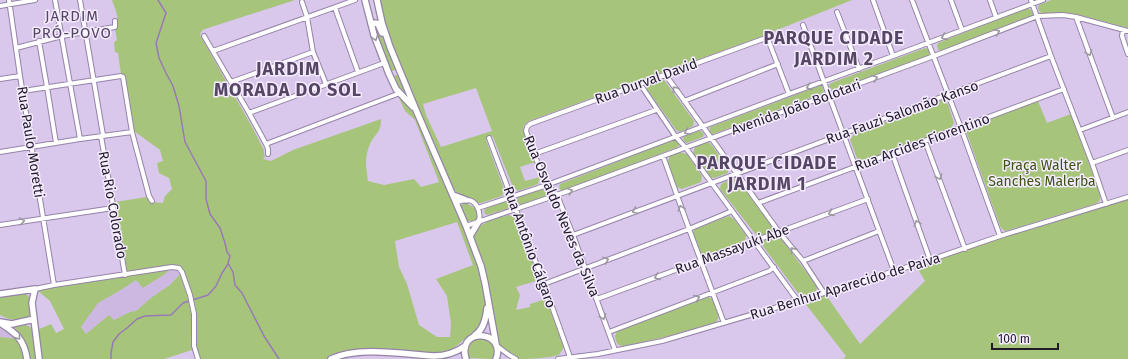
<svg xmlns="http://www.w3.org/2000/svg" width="1128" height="359" font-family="'Fira Sans',sans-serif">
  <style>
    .built { fill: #cdb8e2 }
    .green { fill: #a6c57b; fill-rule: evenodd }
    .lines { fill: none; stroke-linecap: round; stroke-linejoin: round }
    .stream { stroke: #9979b7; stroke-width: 1.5 }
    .street-casing { stroke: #9584a7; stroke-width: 6 }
    .secondary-casing { stroke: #9584a7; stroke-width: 8 }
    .street { stroke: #fff; stroke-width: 4 }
    .secondary { stroke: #fff; stroke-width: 5.5 }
    .oneway { stroke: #9b989e }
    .labels { text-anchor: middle; stroke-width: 3; stroke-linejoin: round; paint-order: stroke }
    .street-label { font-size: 14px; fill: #211a28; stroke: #f5ecff }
    .park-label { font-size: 14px; fill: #3d5315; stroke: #f5ecff }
    .neighbourhood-label { font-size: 15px; letter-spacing: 1px; fill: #554665; stroke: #f5ecff }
    .district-label { font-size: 18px; font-weight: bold; letter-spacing: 1px; fill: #554665; stroke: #f5ecff }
  </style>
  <rect width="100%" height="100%" fill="#d9c7ec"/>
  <path class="built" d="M 171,269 L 176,270 L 180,274 L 170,285 L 152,297 L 136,311 L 130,312 L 114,320 L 93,328 L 86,334 L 81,327 L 97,303 L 121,290 L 136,280 L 144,288 L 162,276 Z
    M 0,325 L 18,339 L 0,337 Z"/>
  <path class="green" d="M 112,0 L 295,0 L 202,30 L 202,32 L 201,32 L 200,35 L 251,125 L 264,150 L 264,154 L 265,157 L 263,159 L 271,161 L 293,150 L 381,119 C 381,134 375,133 370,144 C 364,158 366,167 368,181 L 384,185 L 414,179 L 421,187 L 439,182 L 415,120 L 405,111 L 399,98 C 405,102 410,106 414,112 L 455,204 L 479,266 L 486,300 L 485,315 L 477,329 L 449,352 L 434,354 L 375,350 L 334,356 L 326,359 L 200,359 L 196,345 L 196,313 L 195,304 L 184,271 L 179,267 L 172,265 L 129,272 L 126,270 L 115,202 L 147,197 L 149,202 L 163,203 L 165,196 L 172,189 L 169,178 L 159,173 L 157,163 L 163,161 L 160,150 L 134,131 L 125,76 L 121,74 L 118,53 L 115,52 L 114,42 L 117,40 L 115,29 C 121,20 115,9 112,0 ZM 457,222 L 473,265 L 436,279 L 447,296 L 451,324 L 450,337 L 437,337 L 419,325 L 407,284 L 399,267 L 395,241 Z
    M 378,0 L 852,0 L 767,34 L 767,36 L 763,36 L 529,121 L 524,125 L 523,130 L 535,162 L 520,167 L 525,181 L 540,177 L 538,184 L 518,191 L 513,187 L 493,137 L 491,136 L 488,137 L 486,140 L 504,189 L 502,196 L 481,203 L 478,203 L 472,199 L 466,198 L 457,192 L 450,185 L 391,46 ZM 476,88 L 492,131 L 441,147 L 426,115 L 423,104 Z
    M 1051,0 L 1128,0 L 1128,28 L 1076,14 L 1063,13 L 1042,13 L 1040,12 L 1038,8 L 1039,5 Z
    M 1027,8 L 1031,10 L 1033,14 L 1032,16 L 941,51 L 938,50 L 937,46 L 938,43 Z
    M 376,25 L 388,48 L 395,67 L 395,70 L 392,71 L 386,61 L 373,27 Z
    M 925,48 L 928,49 L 930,53 L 929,56 L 833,90 L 830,88 L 829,85 L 831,83 Z
    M 397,75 L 399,76 L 410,102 C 403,94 394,87 393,76 Z
    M 660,79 L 664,80 L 694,121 L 693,126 L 680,132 L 676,130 L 647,89 L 647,84 Z
    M 819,86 L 822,86 L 824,91 L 823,93 L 713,134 C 710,133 709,131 710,127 Z
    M 942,100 L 948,104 L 954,123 L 951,128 L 862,162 L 857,158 L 850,140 L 854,134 Z
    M 1038,101 L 1047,123 L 1071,114 L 1100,194 C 1101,199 1100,202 1095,204 L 1006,231 L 1003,230 L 1000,226 L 966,131 L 969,127 Z
    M 699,131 L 701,131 L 704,134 L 703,137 L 687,143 L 685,142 L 683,139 L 684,136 Z
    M 673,140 L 676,140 L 679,145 L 678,147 L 562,191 C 559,189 559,187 560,184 Z
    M 707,142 L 711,144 L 728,168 L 728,173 L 714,178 L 710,177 L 693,153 L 695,147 Z
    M 679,152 L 687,154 L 702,176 L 701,182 L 682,189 L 677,187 L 667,163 L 670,156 Z
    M 733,178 C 744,184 764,215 772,227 L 772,231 L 761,236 L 757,236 L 720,189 L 721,184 Z
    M 543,189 L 545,190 L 547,193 L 545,196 L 520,205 L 518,203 L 517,200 L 518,197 Z
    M 1128,199 L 1128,359 L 843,359 L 846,356 L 804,302 L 826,295 L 860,344 L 925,281 L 916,266 L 1045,223 Z
    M 506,201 L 509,202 L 511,206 L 509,208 L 487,215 L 485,214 L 484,211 L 486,208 Z
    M 464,203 C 470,204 483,211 477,219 C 475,221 470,221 467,221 L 460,206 Z
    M 509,215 L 517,219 L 539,280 L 516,287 L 520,295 L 516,310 L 530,307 L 530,304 L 546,299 L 564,347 L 559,355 C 549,358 531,359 520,359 C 512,356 504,349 498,344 C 492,314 488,283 479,254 C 477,246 471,237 476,230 C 483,221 499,218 509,215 Z
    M 729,216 L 734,219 L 746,235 L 745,241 L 706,256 L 701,254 L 693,232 L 695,229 Z
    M 775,235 L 780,237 L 816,285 L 817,288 L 816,292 L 805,296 L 798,293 L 763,246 L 764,240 Z
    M 171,269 L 162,276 L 143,288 L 136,280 L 121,290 L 98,303 L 81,327 L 86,334 L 109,315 L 114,320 L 130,312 L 136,311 L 152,297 L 170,285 L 180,274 C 184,288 190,301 192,316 C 193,327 189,340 192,350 L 164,359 L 41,359 L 37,330 L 51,324 L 56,333 L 64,329 L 50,301 L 37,290 Z
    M 24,292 L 29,297 L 31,316 C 24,323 8,320 0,315 L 0,296 Z
    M 708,297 L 712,298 C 716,305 722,317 715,323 L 661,338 L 624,346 C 617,346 616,342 615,336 L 617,331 Z
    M 16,325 C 20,325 26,324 30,327 C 34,331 35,352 36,359 L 30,359 L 27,346 L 24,339 L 14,326 Z
    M 0,337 L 18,339 L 20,342 L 25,359 L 0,359 Z
    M 478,338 C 490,339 500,346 492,359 L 469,358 C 466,349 469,342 478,338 Z"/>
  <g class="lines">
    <path class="stream" d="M 158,0 L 166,13 L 156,43 L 159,58 L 166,73 L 173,86 L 179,106 L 185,142 L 206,181 L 206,199 L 210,214 L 220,228 L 225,243 L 227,252 L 230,256 L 228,263 L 233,272 L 235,285 L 242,293 L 264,336 L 279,359
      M 111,359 L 111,353 L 113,342 L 119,334 L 127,328 L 137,319 L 145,316 L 171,315 L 183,303 L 208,295 L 216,286 L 222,273 L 228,264"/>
    <g class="street-casing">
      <path id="street" d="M 9,0 L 20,76 L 54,285
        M 55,0 L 80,139
        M 80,0 L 103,135
        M 873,0 L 893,56
        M 912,0 L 961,128 L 1000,236
        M 951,0 L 962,30
        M 990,0 L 996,17
        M 1031,0 L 1051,56 L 1092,163 L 1106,204
        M 302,2 L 307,17 L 313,52 L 326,84
        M 0,6 L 35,0
        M 335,8 L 358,72
        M 837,12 L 859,69
        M 1076,17 L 1113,118
        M 803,25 L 894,271
        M 1123,30 L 1122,36 L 1128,54
        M 204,36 L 249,113 L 266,144 L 268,149 L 268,154
        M 39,41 L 47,87 L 56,143
        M 16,48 L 62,36 L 115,27 L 115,21
        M 213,51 L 355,0
        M 665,74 L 779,232 L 803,261 L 824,293
        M 0,79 L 20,76
        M 231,82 L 313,52
        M 640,84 L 676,137 L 686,148 L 798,301
        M 23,91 L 121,76 L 123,77 L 132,132 L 149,196 L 152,201
        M 684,101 L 778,64
        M 249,113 L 384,63
        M 1080,130 L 1128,112
        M 101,136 L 125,275
        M 489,138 L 544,284 L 570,357
        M 925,141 L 965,249
        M 266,144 L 400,93
        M 0,152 L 80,139 L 132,132
        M 892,153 L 930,260
        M 534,154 L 656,110
        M 663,156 L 689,229 L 724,323
        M 1092,163 L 1128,150
        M 456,203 C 459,202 463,200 466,200 C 477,199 481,213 479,221
        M 758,203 L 1064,89
        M 478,208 L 547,185 L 789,94 L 893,56 L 1043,0
        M 0,225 L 113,208
        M 466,226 L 557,195 L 934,56 L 1038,16 L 1063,15 L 1076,17 L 1128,31
        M 573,235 L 1051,56
        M 803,261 L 879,231
        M 544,284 L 689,229 L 732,211
        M 35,289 L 54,285 L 172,267 L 179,268 L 182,272 L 190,295 L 194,314 L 194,346 L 198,359
        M 597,299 L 868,199
        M 609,332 L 769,271 L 774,267
        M 497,346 L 509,355 L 516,359
        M 615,350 L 573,235 L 557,195 L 547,185 L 534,154 L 526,131 L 527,127 L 530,124 L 763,39 L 767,39 L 769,42 L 789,94
        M 558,359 L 598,354 L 662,341 L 798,301 L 930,260 L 1000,236 L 1128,197"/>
    </g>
    <g class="secondary-casing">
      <path id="secondary" d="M 365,0 L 374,35 L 389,74 L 396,89 L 413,107
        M 377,0 L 382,23 L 390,47 L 416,110 L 466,226 L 481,266 L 485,283 L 496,344
        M 371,24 L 376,23 L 378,24 L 382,33
        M 453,195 L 466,200
        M 470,236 L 479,221
        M 0,294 L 35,289 L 32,303 L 39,359
        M 0,322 L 12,324 L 34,319
        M 0,323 C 16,333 24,339 27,359
        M 475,335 C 484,329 486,318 487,308
        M 331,359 C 358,346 404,354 434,356 C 445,356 455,353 465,346
        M 466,359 C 456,326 507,330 496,359"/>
    </g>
    <use href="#street" class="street"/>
    <use href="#secondary" class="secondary"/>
  </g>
  <defs><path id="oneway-chevron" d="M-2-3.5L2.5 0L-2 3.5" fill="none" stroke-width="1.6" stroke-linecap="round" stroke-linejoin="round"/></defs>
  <g class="oneway">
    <use href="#oneway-chevron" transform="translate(997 32) rotate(-21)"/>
    <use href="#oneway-chevron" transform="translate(944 37) rotate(159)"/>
    <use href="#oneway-chevron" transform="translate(375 38) rotate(72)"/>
    <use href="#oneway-chevron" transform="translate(1089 53) rotate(70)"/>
    <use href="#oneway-chevron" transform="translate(875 78) rotate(-20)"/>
    <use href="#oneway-chevron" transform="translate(809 87) rotate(161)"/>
    <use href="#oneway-chevron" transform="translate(675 89) rotate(-126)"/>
    <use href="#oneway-chevron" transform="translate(687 132) rotate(159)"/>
    <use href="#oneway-chevron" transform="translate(939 177) rotate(70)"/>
    <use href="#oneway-chevron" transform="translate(570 191) rotate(-20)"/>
    <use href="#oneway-chevron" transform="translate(681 208) rotate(-109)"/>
    <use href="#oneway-chevron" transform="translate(635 211) rotate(159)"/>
    <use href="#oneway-chevron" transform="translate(831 213) rotate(159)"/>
    <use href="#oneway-chevron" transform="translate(22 221) rotate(-9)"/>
    <use href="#oneway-chevron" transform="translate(917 223) rotate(-110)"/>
    <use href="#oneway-chevron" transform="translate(793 250) rotate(-129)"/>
    <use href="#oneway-chevron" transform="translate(606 260) rotate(-20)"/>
    <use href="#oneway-chevron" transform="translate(657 277) rotate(160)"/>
    <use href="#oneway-chevron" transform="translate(697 298) rotate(-21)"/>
    <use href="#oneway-chevron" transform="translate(603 317) rotate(70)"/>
    <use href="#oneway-chevron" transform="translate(18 337) rotate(51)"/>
  </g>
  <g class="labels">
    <g class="street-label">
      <text transform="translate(646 81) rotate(-20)" y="5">Rua Durval David</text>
      <text transform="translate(796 107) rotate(-20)" y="5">Avenida João Bolotari</text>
      <text transform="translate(902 112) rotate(-20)" y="5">Rua Fauzi Salomão Kanso</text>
      <text transform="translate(31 142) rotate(81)" y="5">Rua Paulo Moretti</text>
      <text transform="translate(922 142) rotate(-20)" y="5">Rua Arcides Fiorentino</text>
      <text transform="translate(113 205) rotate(80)" y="5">Rua Rio Colorado</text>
      <text transform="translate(562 216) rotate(67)" y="5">Rua Osvaldo Neves da Silva</text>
      <text transform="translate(530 247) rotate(70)" y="5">Rua Antônio Cálgaro</text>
      <text transform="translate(732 249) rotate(-20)" y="5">Rua Massayuki Abe</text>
      <text transform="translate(845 286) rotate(-17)" y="5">Rua Benhur Aparecido de Paiva</text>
    </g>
    <g class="park-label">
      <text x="1042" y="170">Praça Walter<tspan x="1042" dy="16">Sanches Malerba</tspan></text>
    </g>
    <g class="neighbourhood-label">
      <text x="72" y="21">JARDIM<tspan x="72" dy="17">PRÓ-POVO</tspan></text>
    </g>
    <g class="district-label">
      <text x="834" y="44">PARQUE CIDADE<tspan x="834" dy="21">JARDIM 2</tspan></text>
      <text x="288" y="75">JARDIM<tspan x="288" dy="21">MORADA DO SOL</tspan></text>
      <text x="767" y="169">PARQUE CIDADE<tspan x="767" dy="21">JARDIM 1</tspan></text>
    </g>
  </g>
  <path d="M992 343v6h66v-6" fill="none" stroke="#211a28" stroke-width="2"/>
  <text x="998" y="343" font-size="12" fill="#211a28" stroke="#f5ecff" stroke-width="3" paint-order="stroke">100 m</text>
</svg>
